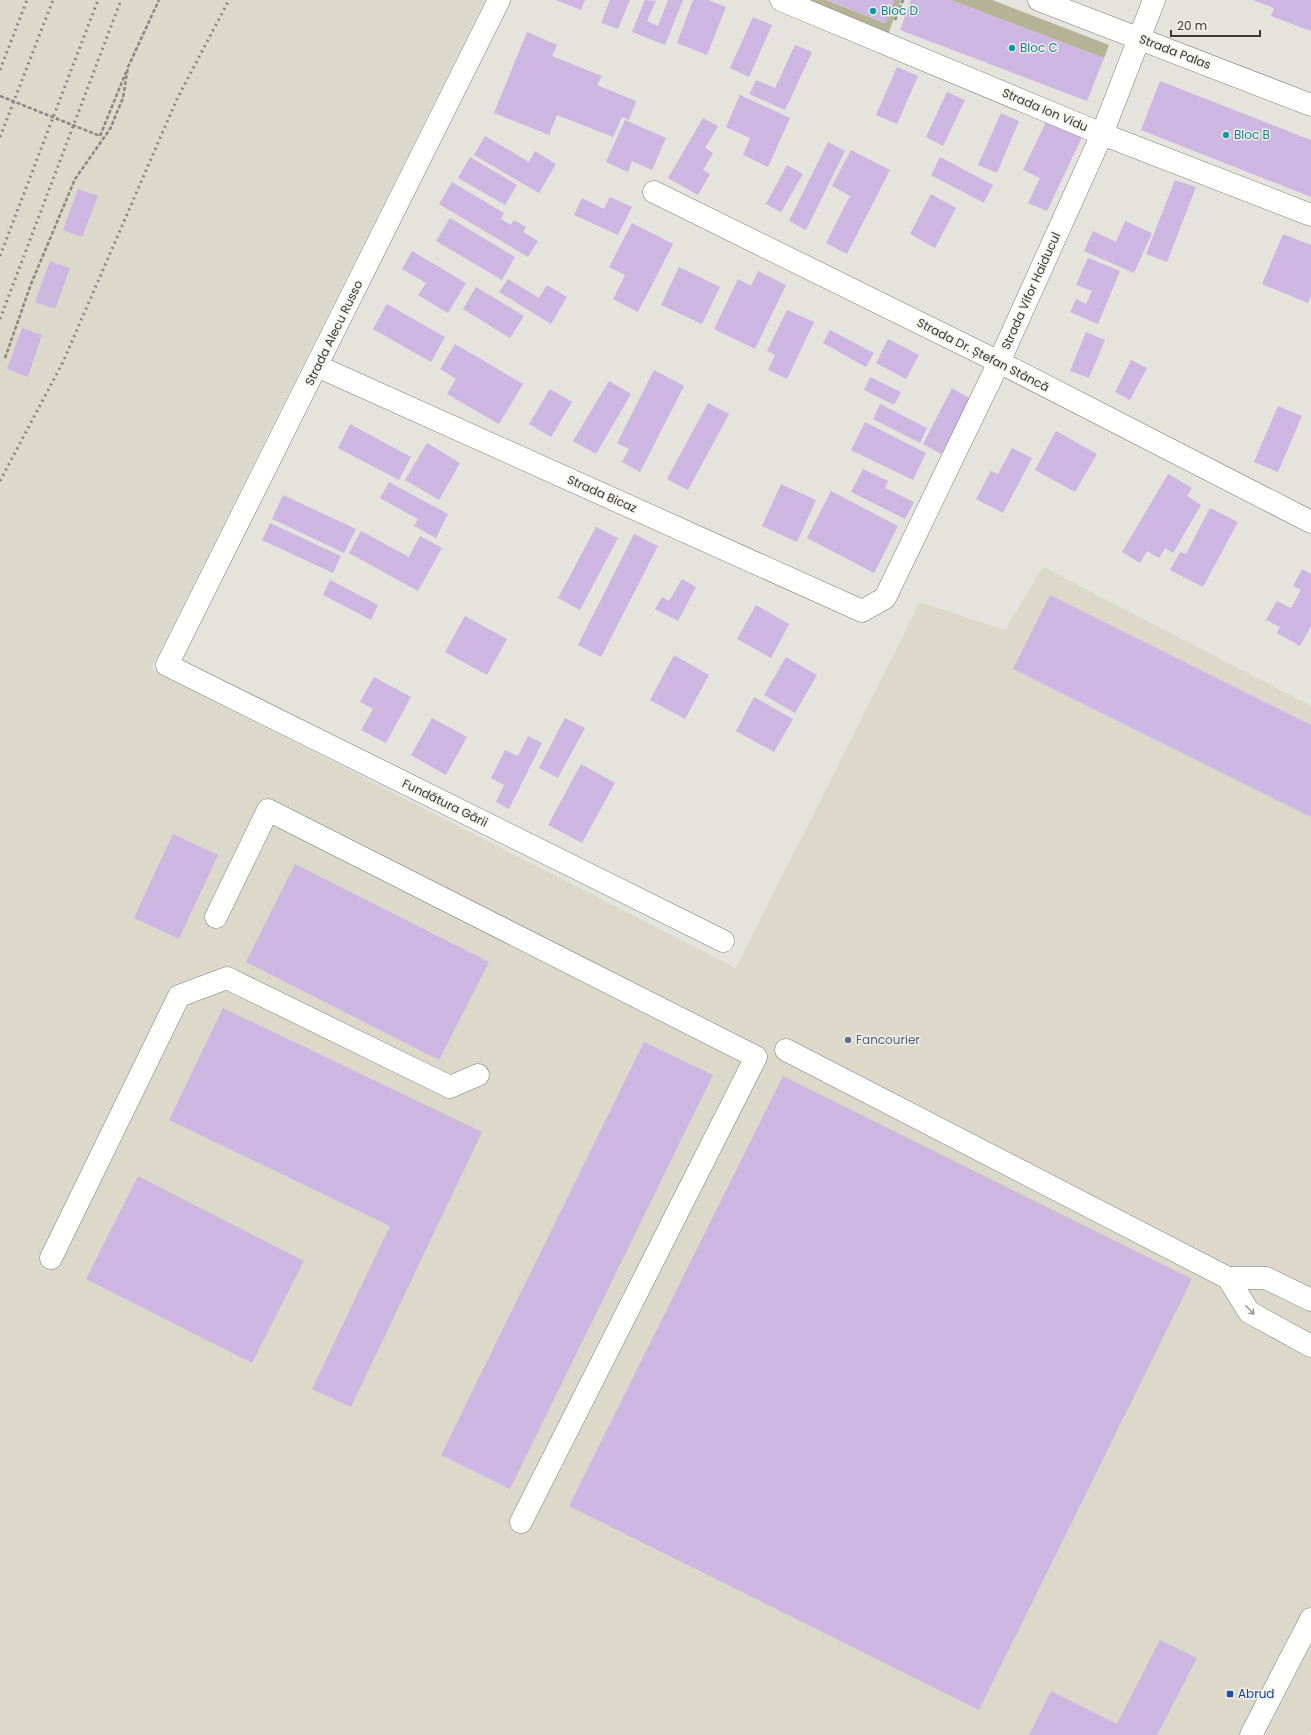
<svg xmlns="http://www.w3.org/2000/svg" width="1311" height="1735" font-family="Poppins,sans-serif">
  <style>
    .built { fill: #dcd9cb }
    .green { fill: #b6b295 }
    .building { fill: #cdb6e2 }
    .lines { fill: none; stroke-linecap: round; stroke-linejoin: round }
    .minor-casing { stroke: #7e7d76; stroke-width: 23 }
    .major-casing { stroke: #7e7d76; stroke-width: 23 }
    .path { stroke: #878782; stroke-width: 2.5; stroke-dasharray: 4 2; stroke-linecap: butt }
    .minor { stroke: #fff; stroke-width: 22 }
    .major { stroke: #fff; stroke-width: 22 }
    .rail { stroke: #878782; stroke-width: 3; stroke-dasharray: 2 4; stroke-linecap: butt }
    .path-bridge { stroke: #878782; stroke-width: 2.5; stroke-dasharray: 4 2; stroke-linecap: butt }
    .oneway { stroke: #9c9c9a }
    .culture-dot { fill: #0f9aa8; stroke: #f2f0e9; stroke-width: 1.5 }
    .service-dot { fill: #5c6f8a; stroke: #f2f0e9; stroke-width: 1.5 }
    .transit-dot { fill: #1a4fb4; stroke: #f2f0e9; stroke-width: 1.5 }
    .labels { text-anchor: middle; stroke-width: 3; stroke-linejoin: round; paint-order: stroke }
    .culture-label { font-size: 12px; fill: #0d838f; stroke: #f2f0e9; text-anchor: start }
    .street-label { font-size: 12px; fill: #393936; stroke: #f2f0e9 }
    .service-label { font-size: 12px; fill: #4e5e75; stroke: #f2f0e9; text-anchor: start }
    .transit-label { font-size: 12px; fill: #164399; stroke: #f2f0e9; text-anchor: start }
  </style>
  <rect width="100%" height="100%" fill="#e4e3dc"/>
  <path class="built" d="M 0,0 L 485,0 L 151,669 L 736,968 L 920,602 L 1005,630 L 1043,567 L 1311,706 L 1311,1731 L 1309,1735 L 0,1735 Z"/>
  <path class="green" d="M 801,0 L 826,0 L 885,23 L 894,0 L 901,0 L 888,34 Z
    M 951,0 L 992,0 L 1109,45 L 1104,58 Z"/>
  <path class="building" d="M 556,0 L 585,0 L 581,10 Z
    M 610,0 L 630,0 L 618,29 L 601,23 Z
    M 645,0 L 656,1 L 647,21 L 658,26 L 668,0 L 683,0 L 665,45 L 632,32 Z
    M 693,0 L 708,0 L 726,7 L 707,55 L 677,43 Z
    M 827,0 L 894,0 L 886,23 Z
    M 911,0 L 951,0 L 1104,58 L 1087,101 L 900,30 Z
    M 1253,0 L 1311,0 L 1311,31 L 1271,16 L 1274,8 Z
    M 753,17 L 772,25 L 749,77 L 730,68 Z
    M 527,32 L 557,45 L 552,56 L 602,76 L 597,85 L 636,101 L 629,120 L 622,117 L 613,137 L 557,115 L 549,135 L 494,113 Z
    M 795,45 L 812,52 L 785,110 L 749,94 L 756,80 L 775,88 Z
    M 897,67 L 918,76 L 897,124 L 876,115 Z
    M 1160,81 L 1311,140 L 1311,197 L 1141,130 Z
    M 947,92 L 965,100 L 943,146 L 926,137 Z
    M 740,95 L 790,118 L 768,167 L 743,155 L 750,138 L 726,127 Z
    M 1001,113 L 1019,121 L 997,173 L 978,165 Z
    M 703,118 L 718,126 L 705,148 L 713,153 L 703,170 L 710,174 L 698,195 L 668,178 Z
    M 625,120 L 666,138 L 652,170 L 632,161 L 628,172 L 606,162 Z
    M 1047,120 L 1082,137 L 1047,211 L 1028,203 L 1040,178 L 1023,170 Z
    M 485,136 L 529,162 L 535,151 L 556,164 L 539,193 L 474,155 Z
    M 828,142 L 845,151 L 806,230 L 789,221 Z
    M 851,150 L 890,170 L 847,254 L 826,243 L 850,196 L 832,186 Z
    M 470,157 L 517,185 L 505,205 L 458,178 Z
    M 940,157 L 993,185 L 984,203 L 931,175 Z
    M 787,165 L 803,174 L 781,212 L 766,204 Z
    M 1175,180 L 1196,187 L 1167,262 L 1146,254 Z
    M 452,182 L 504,213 L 501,219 L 511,225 L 514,220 L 526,227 L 523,232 L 538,241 L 528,257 L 439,204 Z
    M 78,189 L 98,196 L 82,237 L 63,230 Z
    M 931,194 L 956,208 L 935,248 L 910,234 Z
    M 610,197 L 632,207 L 618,235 L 574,215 L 582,198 L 604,209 Z
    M 450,218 L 515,257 L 502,280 L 436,241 Z
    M 1125,221 L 1152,233 L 1134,273 L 1084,251 L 1093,231 L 1116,242 Z
    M 632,223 L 673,244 L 638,312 L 613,299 L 625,275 L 609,267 Z
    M 1283,234 L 1311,245 L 1311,296 L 1308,303 L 1262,284 Z
    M 412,251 L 466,283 L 448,313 L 418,295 L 426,283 L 402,269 Z
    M 1088,258 L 1120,271 L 1098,324 L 1070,312 L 1076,299 L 1086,304 L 1092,291 L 1076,285 Z
    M 50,261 L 70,268 L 55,309 L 35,302 Z
    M 679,267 L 720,287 L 702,324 L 661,305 Z
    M 758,271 L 786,285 L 755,349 L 714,329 L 738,279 L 751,286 Z
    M 508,279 L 539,298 L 547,285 L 567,297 L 551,324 L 499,292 Z
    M 476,287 L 524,316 L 510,338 L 463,309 Z
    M 387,304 L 445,337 L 431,362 L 373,329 Z
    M 787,310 L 814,322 L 787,379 L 768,370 L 775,355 L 767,351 Z
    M 22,328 L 42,335 L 28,377 L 7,369 Z
    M 830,330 L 874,353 L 866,367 L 823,343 Z
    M 1086,332 L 1105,340 L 1089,378 L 1070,371 Z
    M 888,339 L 919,355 L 906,379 L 876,363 Z
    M 455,344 L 523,384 L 499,424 L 447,394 L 456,379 L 440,369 Z
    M 1131,360 L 1147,368 L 1130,400 L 1115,392 Z
    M 654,370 L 684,386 L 640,472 L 622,462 L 629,449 L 617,443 Z
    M 870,377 L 901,392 L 894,405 L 864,390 Z
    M 609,381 L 631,394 L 596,454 L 573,441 Z
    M 952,388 L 971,399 L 941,454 L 923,444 Z
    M 550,389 L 572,402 L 551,437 L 529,424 Z
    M 708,403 L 729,414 L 688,490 L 667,479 Z
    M 880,404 L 927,428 L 920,443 L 873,419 Z
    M 1278,406 L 1302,416 L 1278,472 L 1254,462 Z
    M 865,422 L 926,453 L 913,480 L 851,450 Z
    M 350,424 L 411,457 L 399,480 L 338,448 Z
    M 1056,431 L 1097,454 L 1075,492 L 1035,470 Z
    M 427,443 L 460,463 L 439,500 L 405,480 Z
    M 1012,448 L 1032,458 L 1003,513 L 976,499 L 991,471 L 998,474 Z
    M 863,469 L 888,481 L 885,488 L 914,502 L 905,519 L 851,492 Z
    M 1168,474 L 1192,488 L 1187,496 L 1201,505 L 1173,553 L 1165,548 L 1159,558 L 1147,551 L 1140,563 L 1122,552 Z
    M 389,482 L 448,514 L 436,538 L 414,526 L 418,519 L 380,498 Z
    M 781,484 L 816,500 L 797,542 L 762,526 Z
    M 831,491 L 898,526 L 874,573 L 807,538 Z
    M 283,495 L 356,529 L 344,553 L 272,519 Z
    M 1210,508 L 1238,522 L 1203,587 L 1170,570 L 1180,552 L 1186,554 Z
    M 270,523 L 341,556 L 333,573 L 262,540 Z
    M 596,527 L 618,538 L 580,610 L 558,598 Z
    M 361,531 L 409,557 L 420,536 L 442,548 L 418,591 L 349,553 Z
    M 634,534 L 658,546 L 601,657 L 578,645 Z
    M 1302,569 L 1311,574 L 1311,626 L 1300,646 L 1277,633 L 1280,627 L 1266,620 L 1277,601 L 1291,608 L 1301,590 L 1293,586 Z
    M 682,579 L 696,587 L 678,621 L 655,609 L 662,597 L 669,601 Z
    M 330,580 L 378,605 L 371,620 L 323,595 Z
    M 1050,595 L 1311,725 L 1311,817 L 1013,669 Z
    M 756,605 L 789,624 L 771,658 L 737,639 Z
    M 465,616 L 507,639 L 487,675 L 445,652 Z
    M 674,655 L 709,675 L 685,719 L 650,700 Z
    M 786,657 L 817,675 L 795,713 L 764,695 Z
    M 374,677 L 411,697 L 386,743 L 361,730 L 373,709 L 360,702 Z
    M 754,697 L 793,719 L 774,752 L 736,731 Z
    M 432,718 L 467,737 L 446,775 L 411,755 Z
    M 565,718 L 585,728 L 558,778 L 539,768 Z
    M 528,736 L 542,743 L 509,809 L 496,802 L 504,785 L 491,778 L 505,750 L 518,756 Z
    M 581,764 L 615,783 L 582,843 L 548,825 Z
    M 173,834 L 218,855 L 179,939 L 134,918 Z
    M 295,864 L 489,962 L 439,1060 L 246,962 Z
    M 223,1008 L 482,1132 L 351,1407 L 312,1389 L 390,1226 L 169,1120 Z
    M 644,1042 L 713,1075 L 510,1489 L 441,1455 Z
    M 783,1076 L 1192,1279 L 979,1710 L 569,1506 Z
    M 138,1176 L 304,1261 L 252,1363 L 86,1279 Z
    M 1160,1640 L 1197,1658 L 1157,1735 L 1029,1735 L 1051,1691 L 1117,1724 Z"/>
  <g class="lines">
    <g class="minor-casing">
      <path id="minor" d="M 499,0 L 167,665 L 723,941
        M 781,0 L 1102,134 L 1311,215
        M 1039,0 L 1311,105
        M 654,192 L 999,362 L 1311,522
        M 317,366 L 862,611 L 885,598 L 999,362 L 1102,134 L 1154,0
        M 216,917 L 268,810 L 756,1057 L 521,1522
        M 786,1050 L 1228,1278 L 1266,1278 L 1311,1300
        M 51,1258 L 179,996 L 227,978 L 450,1087 L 478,1075
        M 1228,1278 L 1249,1312 L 1311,1346"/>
    </g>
    <g class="major-casing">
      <path id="major" d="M 1251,1735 L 1311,1619"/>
    </g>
    <path class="path" d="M 895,20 L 903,0
      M 100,136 L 126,72
      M 5,358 L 31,284 L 75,179 L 110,129 L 123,98 L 128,67 L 159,0"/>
    <use href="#minor" class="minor"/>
    <use href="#major" class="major"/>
    <path class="rail" d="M 0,70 L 27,0
      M 0,137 L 53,0
      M 0,256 L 98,0
      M 0,319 L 121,0
      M 0,481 L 63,362 L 177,99 L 229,0"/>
    <path class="path-bridge" d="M 0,96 L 100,136"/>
  </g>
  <defs><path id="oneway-shaft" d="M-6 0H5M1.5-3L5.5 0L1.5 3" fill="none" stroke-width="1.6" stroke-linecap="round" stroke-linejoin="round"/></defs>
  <use class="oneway" href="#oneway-shaft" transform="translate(1250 1310) rotate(45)"/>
  <g class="culture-dot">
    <circle cx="873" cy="11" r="4"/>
    <circle cx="1012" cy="48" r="4"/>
    <circle cx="1226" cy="135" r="4"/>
  </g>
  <circle class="service-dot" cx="848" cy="1040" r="4"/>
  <rect class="transit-dot" x="1226" y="1690" width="8" height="8" rx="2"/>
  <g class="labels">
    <g class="culture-label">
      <text x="881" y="15">Bloc D</text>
      <text x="1020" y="52">Bloc C</text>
      <text x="1234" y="139">Bloc B</text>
    </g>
    <g class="street-label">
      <text transform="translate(1175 52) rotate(21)" y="4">Strada Palas</text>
      <text transform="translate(1045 110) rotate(23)" y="4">Strada Ion Vidu</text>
      <text transform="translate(1031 291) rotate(-66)" y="4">Strada Vifor Haiducul</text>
      <text transform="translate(334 333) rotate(-64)" y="4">Strada Alecu Russo</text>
      <text transform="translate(983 355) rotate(27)" y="4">Strada Dr. Ștefan Stâncă</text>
      <text transform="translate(602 494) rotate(24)" y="4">Strada Bicaz</text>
      <text transform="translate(445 803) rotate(26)" y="4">Fundătura Gării</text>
    </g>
    <g class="service-label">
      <text x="856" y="1044">Fancourier</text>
    </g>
    <g class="transit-label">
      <text x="1238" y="1698">Abrud</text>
    </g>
  </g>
  <path d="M1171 30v6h89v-6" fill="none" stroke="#393936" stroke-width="2"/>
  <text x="1177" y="30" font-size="12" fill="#393936" stroke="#f2f0e9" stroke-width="3" paint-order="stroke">20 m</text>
</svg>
